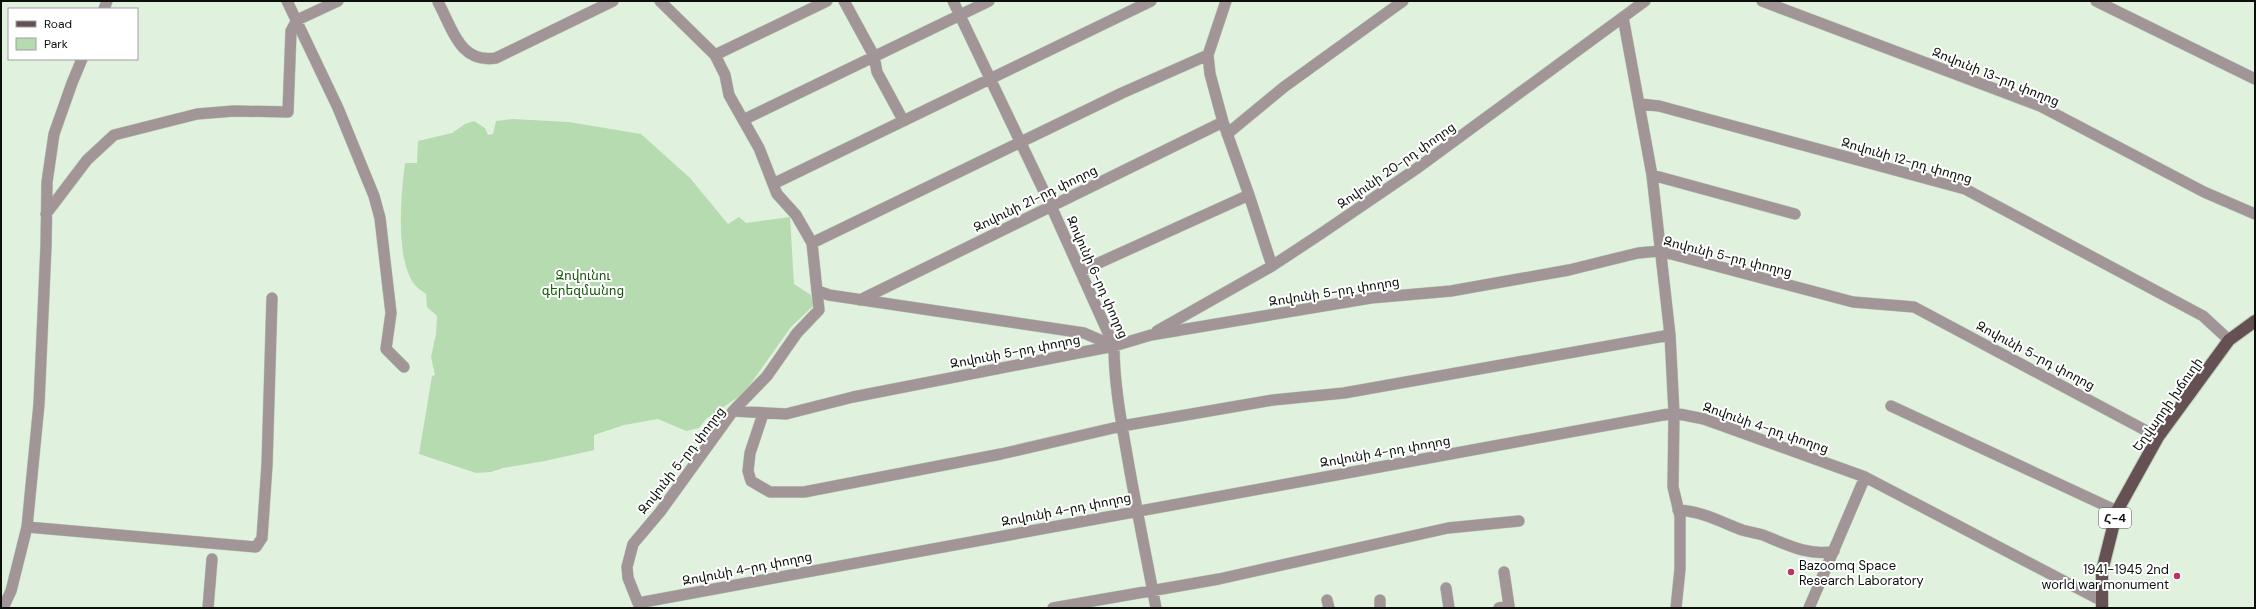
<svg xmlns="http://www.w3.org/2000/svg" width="2256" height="609" font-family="'DM Sans','Noto Sans Armenian',sans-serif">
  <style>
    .green { fill: #b6dbb0 }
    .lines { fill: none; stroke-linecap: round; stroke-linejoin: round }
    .minor-casing { stroke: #becebb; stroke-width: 12 }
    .major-casing { stroke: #becebb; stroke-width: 14 }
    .minor { stroke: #a29598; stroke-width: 11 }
    .major { stroke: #655054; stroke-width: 12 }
    .poi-dot { fill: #be3162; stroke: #fff; stroke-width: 1.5 }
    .labels { text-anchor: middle; stroke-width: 4; stroke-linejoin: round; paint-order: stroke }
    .shield { fill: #fff; stroke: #545854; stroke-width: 1 }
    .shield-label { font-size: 12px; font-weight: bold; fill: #0b110a }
    .street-label { font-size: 13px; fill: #0b110a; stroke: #fff }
    .park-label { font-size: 13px; fill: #16580b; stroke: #fff }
    .poi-label { font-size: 13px; fill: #0b110a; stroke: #fff; text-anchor: start }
  </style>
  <rect width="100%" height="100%" fill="#e0f2dd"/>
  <path class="green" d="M 513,119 L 569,122 L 641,134 L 690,178 L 728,224 L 739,217 L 746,223 L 790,217 L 794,284 L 811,295 L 813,306 L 791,327 L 744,393 L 706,419 L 699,428 L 686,431 L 658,419 L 624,425 L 594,435 L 594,450 L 545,461 L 503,468 L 491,472 L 476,473 L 419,454 L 432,376 L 435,375 L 431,357 L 436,334 L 437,316 L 427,307 L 426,294 C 422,291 417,288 414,284 C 395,257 401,195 405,163 L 417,163 L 418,141 L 452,133 L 465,124 L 474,121 L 485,128 L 488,135 L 493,134 L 496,121 Z"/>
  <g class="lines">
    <g class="minor-casing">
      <path id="minor" d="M 287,1 L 338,108 L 374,196 L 380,218 L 391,313 L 386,349 L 404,367
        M 660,1 L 715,55 L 725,75 L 729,95 L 759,148 L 777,194 L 796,215 L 812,243 L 1122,93 L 1208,55
        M 844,1 L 874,56 L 877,72 L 903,120
        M 953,1 L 1051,206 L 1114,346 C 1114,380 1120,415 1126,449 C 1135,502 1146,555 1156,608
        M 1226,1 L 1208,55 L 1210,74 L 1223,122 L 1249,195 L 1272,266
        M 1762,1 L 2040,106 L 2204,192 L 2255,214
        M 2096,1 L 2255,79
        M 438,2 C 452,27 459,64 496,58 L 613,1
        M 104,9 L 107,1
        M 1623,17 L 1652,175 L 1670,335 L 1674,413 L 1673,487 L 1680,516 L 1680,569 L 1676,608
        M 715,55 L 827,1
        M 1640,104 L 1659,106 L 1965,189 L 2203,316 L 2229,340
        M 743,120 L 989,1
        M 1227,134 L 1284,87 L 1403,1
        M 1652,175 L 1795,214
        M 773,184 L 1151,1
        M 46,214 L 87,160 L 114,135 L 197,114 L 234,111 L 288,112 L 291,31 L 297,20 L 338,1
        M 1081,271 L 1249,195
        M 818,291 L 829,295 L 1084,333 L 1114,346
        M 860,300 L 1223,122
        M 1157,331 L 1272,266 L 1322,233 L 1416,169 L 1645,1
        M 1891,406 L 2117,511
        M 733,411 L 767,376 L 797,333 L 819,310 L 812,243
        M 763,414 L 750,453 L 748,471 L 751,481 L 770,492 L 804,492 L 1001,454 L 1122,426 L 1273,400 L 1344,393 L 1670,335
        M 1678,510 C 1701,511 1721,522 1742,530 C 1749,532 1756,533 1763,535 C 1785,544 1810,557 1834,551
        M 27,527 L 256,547 L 262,538 L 267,465 L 272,298
        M 1446,588 L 1449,608
        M 1327,600 L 1329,608
        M 1380,600 L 1380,608
        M 638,603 L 628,578 L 627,567 L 633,544 L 660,512 L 733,411 L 786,414 L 853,397 L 1114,346 L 1151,335 L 1371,298 L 1451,291 L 1569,270 L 1638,253 L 1660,251 L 1853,302 L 1914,307 L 2158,437
        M 638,603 L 1674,413 L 1704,419 L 1865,477 L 2102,601
        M 3,608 L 11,591 L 27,527 L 39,404 L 46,246 L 47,182 L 54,134 L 72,83 L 82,59
        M 208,608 L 212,559
        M 1053,608 L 1219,579 L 1448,528 L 1519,521
        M 1499,608 L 1509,606 L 1504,572
        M 1809,608 L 1865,477"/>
    </g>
    <g class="major-casing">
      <path id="major" d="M 2102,608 L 2102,571 L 2117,511 L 2158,437 L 2229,340 L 2255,321"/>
    </g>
    <use href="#minor" class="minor"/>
    <use href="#major" class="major"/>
  </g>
  <g class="poi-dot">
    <circle cx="1791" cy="572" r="4"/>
    <circle cx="2177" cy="576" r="4"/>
  </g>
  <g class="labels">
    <rect class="shield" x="2099" y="508" width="32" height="20" rx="3"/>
    <g class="shield-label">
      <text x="2115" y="522">Հ-4</text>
    </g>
    <g class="street-label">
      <text transform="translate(1996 76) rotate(22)" y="5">Զովունի 13-րդ փողոց</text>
      <text transform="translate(1907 160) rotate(16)" y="5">Զովունի 12-րդ փողոց</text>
      <text transform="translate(1396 165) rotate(-35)" y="5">Զովունի 20-րդ փողոց</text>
      <text transform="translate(1035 198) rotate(-26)" y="5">Զովունի 21-րդ փողոց</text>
      <text transform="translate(1728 256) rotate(14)" y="5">Զովունի 5-րդ փողոց</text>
      <text transform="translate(1098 277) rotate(66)" y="5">Զովունի 6-րդ փողոց</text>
      <text transform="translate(1334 291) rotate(-9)" y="5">Զովունի 5-րդ փողոց</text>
      <text transform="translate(1015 351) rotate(-11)" y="5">Զովունի 5-րդ փողոց</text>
      <text transform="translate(2036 355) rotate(28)" y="5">Զովունի 5-րդ փողոց</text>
      <text transform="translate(2167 404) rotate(-55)" y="5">Եղվարդի խճուղի</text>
      <text transform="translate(1766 427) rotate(19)" y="5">Զովունի 4-րդ փողոց</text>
      <text transform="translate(1385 451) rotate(-10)" y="5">Զովունի 4-րդ փողոց</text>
      <text transform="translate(681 460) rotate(-52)" y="5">Զովունի 5-րդ փողոց</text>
      <text transform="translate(1066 509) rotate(-11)" y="5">Զովունի 4-րդ փողոց</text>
      <text transform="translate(747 568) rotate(-11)" y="5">Զովունի 4-րդ փողոց</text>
    </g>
    <g class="park-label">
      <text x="583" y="280">Զովունու<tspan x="583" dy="15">գերեզմանոց</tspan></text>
    </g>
    <g class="poi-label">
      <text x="1799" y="570">Bazoomq Space<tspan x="1799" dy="15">Research Laboratory</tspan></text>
      <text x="2169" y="574" text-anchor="end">1941-1945 2nd<tspan x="2169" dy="15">world war monument</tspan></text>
    </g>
  </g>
  <rect width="2256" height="609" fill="none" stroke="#0b110a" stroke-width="4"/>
  <rect x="8" y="8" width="130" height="52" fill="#ffffff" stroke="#9da09d"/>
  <rect x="16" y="21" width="20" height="6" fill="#655054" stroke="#9da09d"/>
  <text x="44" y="28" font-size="12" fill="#0b110a">Road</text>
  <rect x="16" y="38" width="20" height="12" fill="#b6dbb0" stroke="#9da09d"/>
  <text x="44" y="48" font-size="12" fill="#0b110a">Park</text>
</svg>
